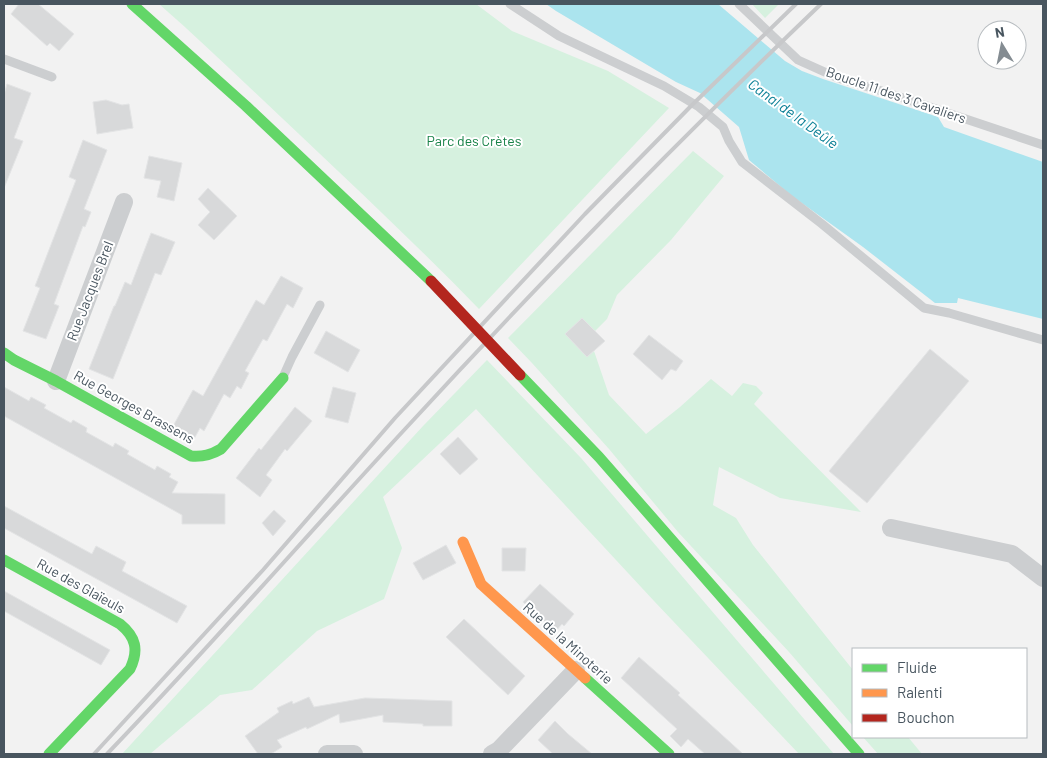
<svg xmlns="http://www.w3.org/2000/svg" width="1047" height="758" font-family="Barlow,sans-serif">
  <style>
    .green { fill: #d6f1df }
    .water { fill: #abe4ee }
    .building { fill: #d8d9da; stroke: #e3e4e5 }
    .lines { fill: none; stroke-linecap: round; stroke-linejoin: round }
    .lane { stroke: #ccced0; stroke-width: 9 }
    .street { stroke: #ccced0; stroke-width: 18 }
    .fast { stroke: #63d668; stroke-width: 11 }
    .slow { stroke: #ff974d; stroke-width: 11 }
    .rail { stroke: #c7c8ca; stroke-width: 4 }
    .jam-bridge { stroke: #b3261e; stroke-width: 11 }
    .labels { text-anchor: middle; stroke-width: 4; stroke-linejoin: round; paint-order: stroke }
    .street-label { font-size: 14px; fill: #48555f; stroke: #fff }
    .park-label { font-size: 14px; fill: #178247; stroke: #fff }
    .water-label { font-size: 15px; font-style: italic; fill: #0c8197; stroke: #fff }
  </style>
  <rect width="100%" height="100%" fill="#f2f2f2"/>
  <path class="green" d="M 159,4 L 476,4 L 512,31 L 608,71 L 669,108 L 479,309 C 421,249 360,192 300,135 C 253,91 207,46 159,4 Z
    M 752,4 L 779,4 L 765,18 Z
    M 693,151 L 724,176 L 671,240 L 617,295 L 607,319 L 595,331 L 582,318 L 565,334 L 587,357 L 594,351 L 609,395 L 646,434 L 680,407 L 711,379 L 732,396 L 743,383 L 756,386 L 763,393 L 754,404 L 861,512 L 780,498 L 719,467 L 713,505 L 736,518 L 753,545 L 853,670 L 853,726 L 789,652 L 678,532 L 609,449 L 532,363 L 508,338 Z
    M 487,360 L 581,458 L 834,754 L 799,754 L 654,601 L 476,409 L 383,497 L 402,548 L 384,599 L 317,631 L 252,690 L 220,695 L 150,754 L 122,754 L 423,426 Z
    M 863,737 L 908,737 L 922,754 L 878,754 Z"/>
  <path class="water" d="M 546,4 L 718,4 L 785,61 L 802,71 L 823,79 L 938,117 L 944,127 L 1043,162 L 1043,319 L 958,298 L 957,303 L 935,303 L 863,247 L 792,196 L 749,160 L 739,127 L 700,93 L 676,82 L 556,11 Z"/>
  <path class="building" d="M 19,4 L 38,4 L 74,34 L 59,51 L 50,43 L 47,46 L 11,14 Z
    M 7,84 L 31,93 L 14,138 L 23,141 L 4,188 L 4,95 Z
    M 106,100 L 122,105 L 129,104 L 133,128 L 97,134 L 93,102 Z
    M 83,140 L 107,150 L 84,209 L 91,212 L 85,227 L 83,226 L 54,304 L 59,306 L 46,339 L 23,331 L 40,288 L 35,286 L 76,180 L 69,177 Z
    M 149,156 L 182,163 L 174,201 L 157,197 L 161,181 L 144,178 Z
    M 208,188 L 237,216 L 214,240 L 198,225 L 210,212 L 198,199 Z
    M 151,233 L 175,242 L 161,275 L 155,273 L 113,379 L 89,369 L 114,306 L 115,306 L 125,282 L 131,285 Z
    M 281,276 L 303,288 L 293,308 L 287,304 L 267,341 L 263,339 L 245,371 L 249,373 L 241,389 L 237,386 L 230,398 L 224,394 L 204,431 L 200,428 L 194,439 L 172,428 L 193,390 L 203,396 L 256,300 L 264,305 Z
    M 582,318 L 605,341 L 587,357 L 565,334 Z
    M 326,331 L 360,350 L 348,372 L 314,353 Z
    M 649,335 L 683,361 L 676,371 L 671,369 L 662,380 L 633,354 Z
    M 930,349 L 969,381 L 867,503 L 829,471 Z
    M 4,387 L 29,401 L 31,397 L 46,405 L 44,408 L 71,423 L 73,420 L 87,428 L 86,432 L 113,447 L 115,443 L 129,451 L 127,454 L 155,470 L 157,466 L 171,474 L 169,477 L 178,482 L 172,493 L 225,494 L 225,524 L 182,524 L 182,515 L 4,416 Z
    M 333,387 L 356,393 L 348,423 L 325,417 Z
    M 295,407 L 312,421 L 287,451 L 285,449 L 266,475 L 272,480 L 260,497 L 236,478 L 259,448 L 261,450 Z
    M 458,437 L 478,459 L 460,475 L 440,454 Z
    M 4,506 L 92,554 L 96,546 L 126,562 L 122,571 L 187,606 L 177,623 L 4,528 Z
    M 274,510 L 286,521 L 273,536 L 262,523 Z
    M 446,545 L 456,563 L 423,580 L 413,563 Z
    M 502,548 L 526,548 L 525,571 L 502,571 Z
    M 540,584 L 574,614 L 564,626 L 562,624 L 555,632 L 523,602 Z
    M 4,591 L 110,650 L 101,665 L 4,611 Z
    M 464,619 L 525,676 L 508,695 L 446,637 Z
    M 639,657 L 680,693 L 678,695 L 743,754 L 705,754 L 688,739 L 681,747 L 670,736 L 677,729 L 621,678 Z
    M 309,697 L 314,707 L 365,698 L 452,701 L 452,726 L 423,726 L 423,724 L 383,722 L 383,715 L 340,723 L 339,714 L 307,729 L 306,727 L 277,740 L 282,747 L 271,754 L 258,754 L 245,736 L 279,712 L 277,708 L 292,701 L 293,704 Z
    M 555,721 L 568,734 L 592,754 L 553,754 L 538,740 Z"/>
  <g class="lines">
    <path class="lane" d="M 510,4 L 559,36 L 664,86 L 699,107 L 723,127 L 729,141 L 742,162 L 822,224 L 924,308 L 949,313 L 1043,340
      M 739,4 L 798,60 L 838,78 L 885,92 L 1043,145
      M 4,59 L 52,77
      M 283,377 L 292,357 L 320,305"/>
    <path class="street" d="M 56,381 L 124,202
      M 891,528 L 1012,554 L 1043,578
      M 327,754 L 354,754
      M 492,754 L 499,750 L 576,670"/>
    <path class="fast" d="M 132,4 L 246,106 L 431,281
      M 4,353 L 14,360 L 56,381 L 191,456 C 203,457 211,455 221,449 L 283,378
      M 520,375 L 599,457 L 859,754
      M 4,560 L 120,624 C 136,637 139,650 130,669 L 49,754
      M 585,678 L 669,754"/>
    <path class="slow" d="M 463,542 L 481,584 L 585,678"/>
    <path class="rail" d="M 94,754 L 263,570 L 395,418 L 585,214 L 691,106 L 796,4
      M 107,754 C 209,648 306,536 406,428 C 540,282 678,141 821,4"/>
    <path class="jam-bridge" d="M 431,281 L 520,375"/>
  </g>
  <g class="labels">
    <g class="street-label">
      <text transform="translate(896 95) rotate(19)" y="5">Boucle 11 des 3 Cavaliers</text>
      <text transform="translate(90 291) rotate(-69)" y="5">Rue Jacques Brel</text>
      <text transform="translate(134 407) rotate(29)" y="5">Rue Georges Brassens</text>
      <text transform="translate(81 586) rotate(29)" y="5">Rue des Glaïeuls</text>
      <text transform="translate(568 643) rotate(42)" y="5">Rue de la Minoterie</text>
    </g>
    <g class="park-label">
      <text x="474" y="146">Parc des Crètes</text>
    </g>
    <g class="water-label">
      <text transform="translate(793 114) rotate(36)" y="5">Canal de la Deûle</text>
    </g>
  </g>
  <rect width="1047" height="758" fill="none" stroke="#48555f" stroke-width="10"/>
  <rect x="852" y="648" width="175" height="90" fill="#ffffff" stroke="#b6bbbf"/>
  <rect x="862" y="664" width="25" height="8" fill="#63d668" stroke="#b6bbbf"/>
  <text x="897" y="673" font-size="15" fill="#48555f">Fluide</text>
  <rect x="862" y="689" width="25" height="8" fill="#ff974d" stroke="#b6bbbf"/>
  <text x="897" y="698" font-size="15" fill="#48555f">Ralenti</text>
  <rect x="862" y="714" width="25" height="8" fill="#b3261e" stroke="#b6bbbf"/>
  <text x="897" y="723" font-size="15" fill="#48555f">Bouchon</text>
  <g transform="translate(1002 45) rotate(350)"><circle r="24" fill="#ffffff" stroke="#b6bbbf"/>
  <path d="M0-4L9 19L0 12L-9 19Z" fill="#848c92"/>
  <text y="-8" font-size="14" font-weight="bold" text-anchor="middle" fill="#48555f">N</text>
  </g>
</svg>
